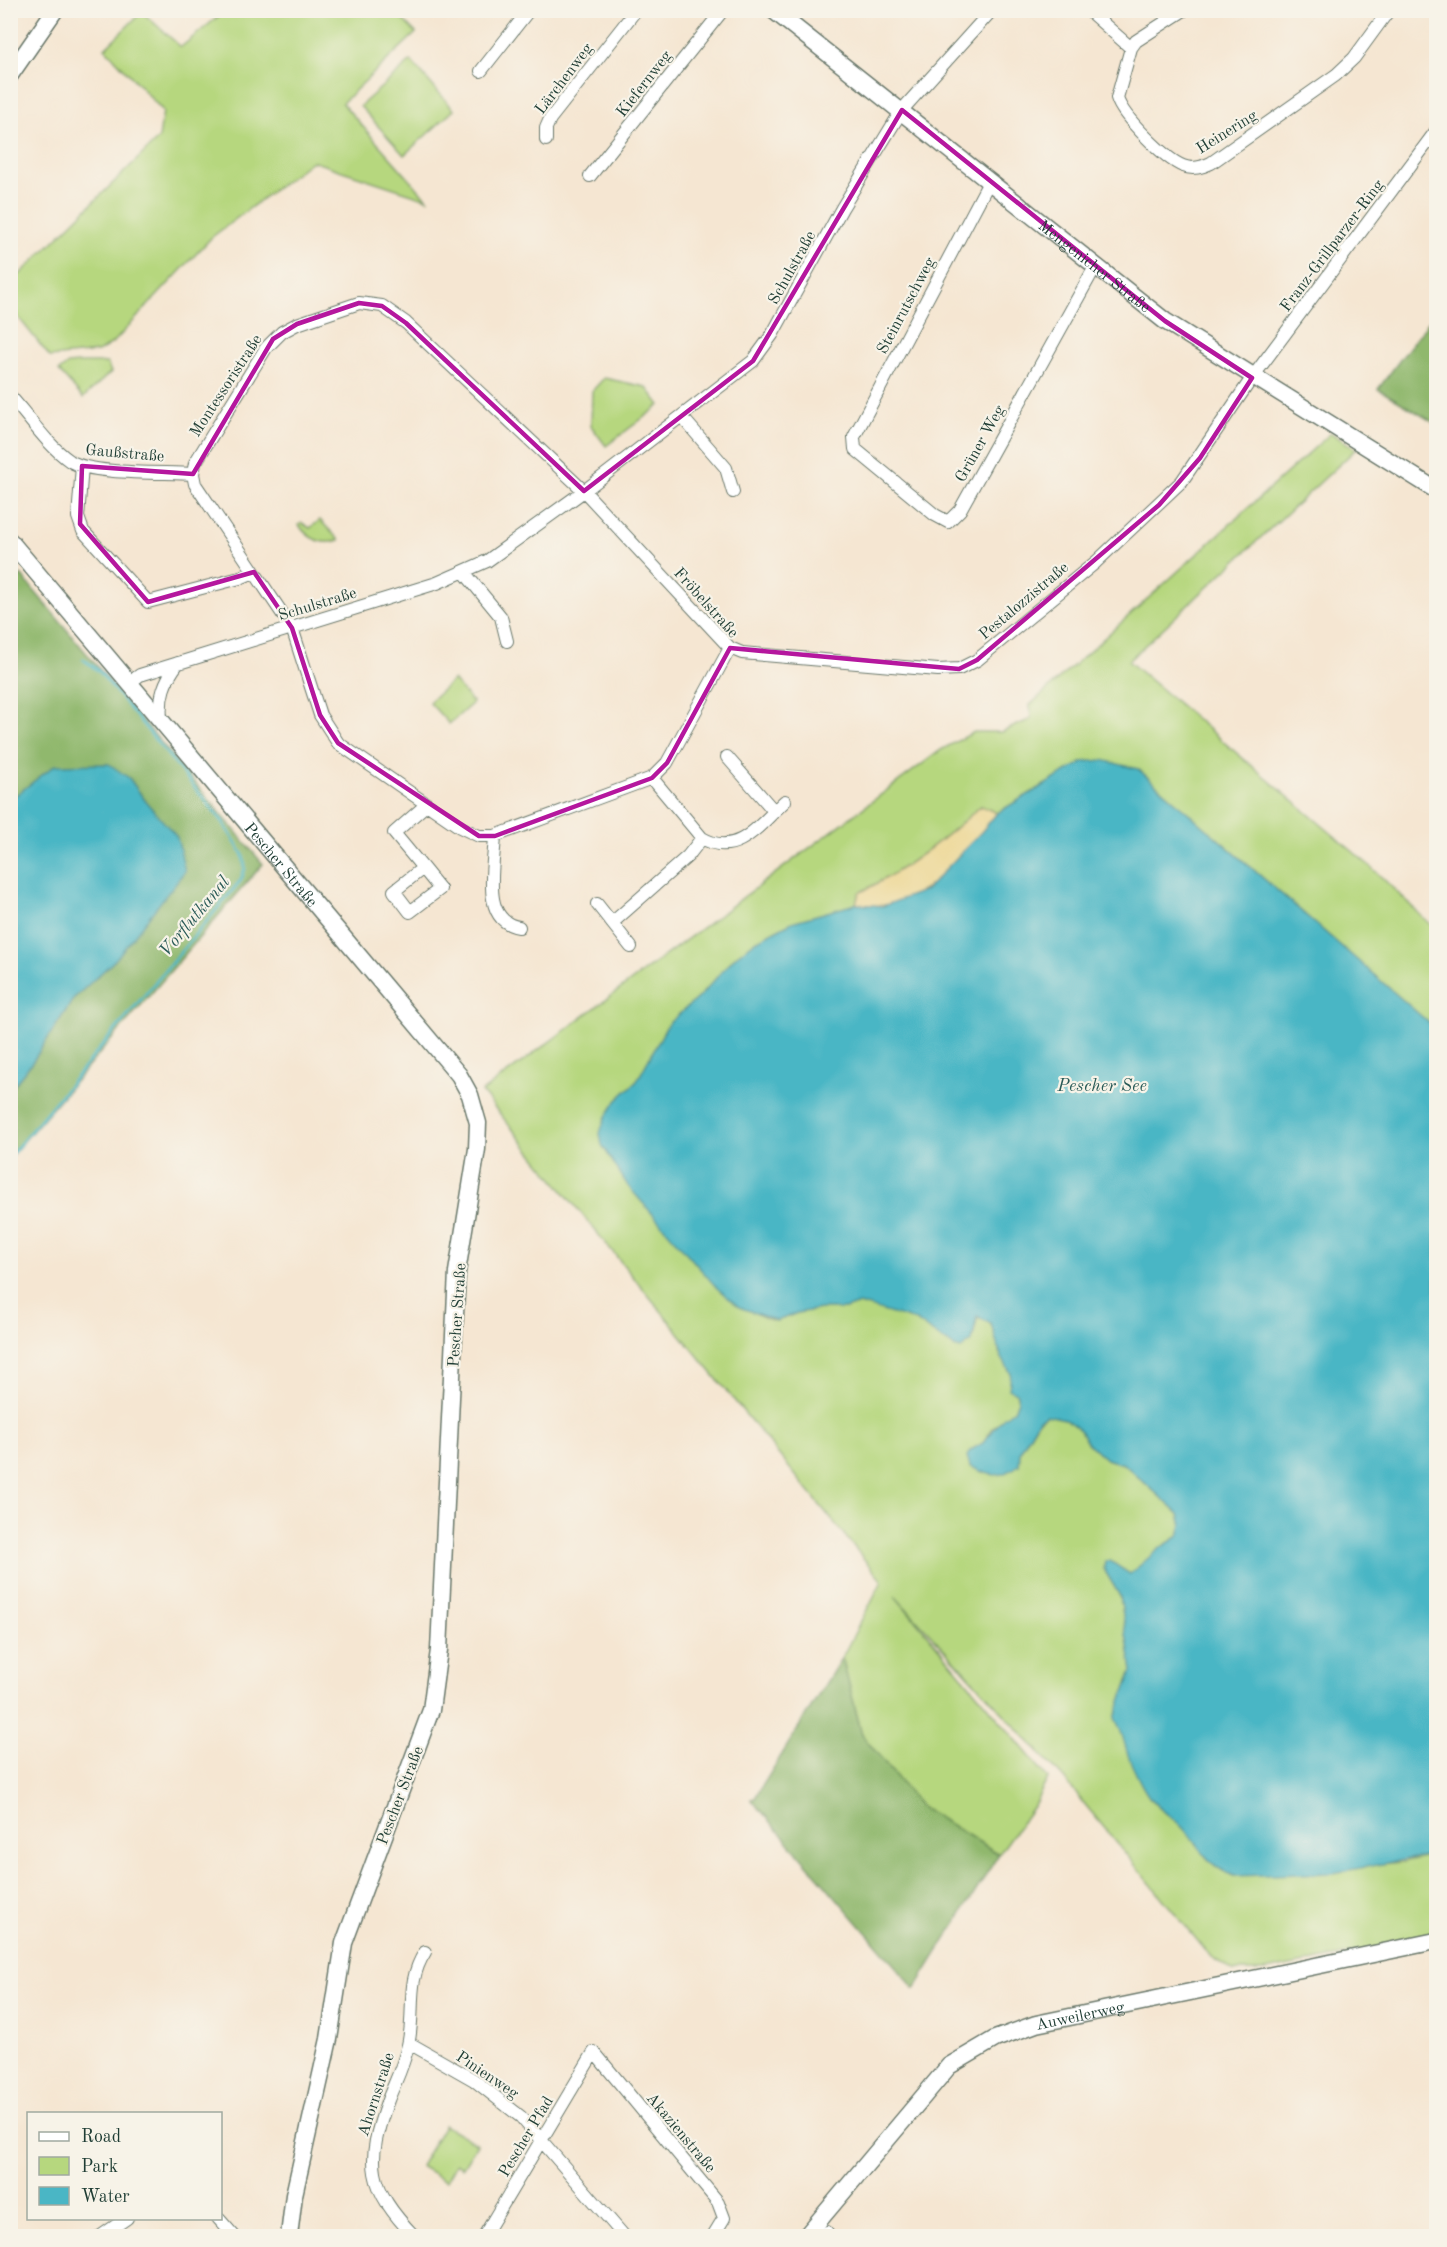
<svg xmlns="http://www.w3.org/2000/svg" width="1447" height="2247" font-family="'Old Standard TT',serif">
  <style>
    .green { fill: #b6d77e; stroke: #6a8a59; stroke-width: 1.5 }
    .forest { fill: #90b86d; stroke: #587a50; stroke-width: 1.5 }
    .sand { fill: #eeda9e; stroke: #868c69; stroke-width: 1.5 }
    .water { fill: #4ab6c5; stroke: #347a7c; stroke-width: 1.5 }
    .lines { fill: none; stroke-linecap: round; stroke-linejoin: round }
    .stream { stroke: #4ab6c5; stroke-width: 3 }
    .street-casing { stroke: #6a786b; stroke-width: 14 }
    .secondary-casing { stroke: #6a786b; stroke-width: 19 }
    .street { stroke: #fff; stroke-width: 12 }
    .secondary { stroke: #fff; stroke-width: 16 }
    .marked { fill: none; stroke: #b5179e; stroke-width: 4.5; stroke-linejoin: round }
    .labels { text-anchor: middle; stroke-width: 4.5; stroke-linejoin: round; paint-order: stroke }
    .street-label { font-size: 16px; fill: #1f3d34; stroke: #f7f3e8 }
    .water-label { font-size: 18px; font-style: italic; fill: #2a5b58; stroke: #f7f3e8 }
  </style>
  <rect width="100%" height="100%" fill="#f7f3e8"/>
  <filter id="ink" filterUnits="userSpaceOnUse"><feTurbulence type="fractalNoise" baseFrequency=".0167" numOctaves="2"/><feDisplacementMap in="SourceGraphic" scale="12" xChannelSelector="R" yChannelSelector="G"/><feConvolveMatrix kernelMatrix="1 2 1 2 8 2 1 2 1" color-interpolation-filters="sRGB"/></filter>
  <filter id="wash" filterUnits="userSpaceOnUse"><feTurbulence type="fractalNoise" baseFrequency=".008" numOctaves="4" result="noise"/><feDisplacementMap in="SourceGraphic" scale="24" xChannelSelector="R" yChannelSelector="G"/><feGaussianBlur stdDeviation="1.35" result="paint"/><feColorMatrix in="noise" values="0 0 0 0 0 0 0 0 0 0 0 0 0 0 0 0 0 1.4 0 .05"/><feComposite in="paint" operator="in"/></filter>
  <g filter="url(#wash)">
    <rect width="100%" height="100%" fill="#f5e6d2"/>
    <path class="green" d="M 277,11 L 394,11 L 416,33 L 342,103 L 427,199 L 312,161 L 212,237 L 114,342 L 98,352 L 50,357 L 11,308 L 11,283 L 159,138 L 163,111 L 105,48 L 142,12 L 181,47 L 225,11 L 269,11 L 273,14 Z
      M 411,61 L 454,110 L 404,155 L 360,106 Z
      M 79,363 L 107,363 L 111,372 L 83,398 L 59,371 L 68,364 Z
      M 604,378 L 646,387 L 660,405 L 606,446 L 591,426 L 592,391 Z
      M 1331,433 L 1356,449 L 1128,661 L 1370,866 L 1436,930 L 1436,1029 L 1138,769 L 1083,762 L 997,813 L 981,806 C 943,840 905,870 859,893 L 856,904 L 792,922 L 756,941 L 736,956 L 701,995 L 668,1024 L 637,1081 L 616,1101 C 648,1179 666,1255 741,1303 C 752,1311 763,1319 777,1321 L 797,1313 L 820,1309 L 845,1309 L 859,1304 L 916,1320 L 954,1347 L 972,1341 L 978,1316 L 991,1324 L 1001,1356 L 1011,1374 L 1018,1401 L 1014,1410 L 992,1429 L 983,1443 L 971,1450 L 1019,1465 L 1020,1451 L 1039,1420 L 1047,1415 L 1065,1419 L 1080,1430 L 1087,1442 L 1106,1459 L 1124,1464 L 1179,1514 L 1182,1525 L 1179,1536 L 1160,1548 L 1130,1575 L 1110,1561 L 1105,1561 L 1104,1569 L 1120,1596 L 1132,1671 L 1115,1718 C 1129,1743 1132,1774 1150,1798 C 1157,1809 1172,1816 1181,1826 C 1201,1846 1204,1864 1234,1876 L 1403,1862 L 1436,1854 L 1436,1936 L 1266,1971 L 1233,1971 L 1211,1957 L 1064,1779 L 895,1596 L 1048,1778 L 1034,1805 L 999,1854 L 921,1807 L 862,1735 L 842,1657 L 882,1581 L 482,1092 L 941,750 L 974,732 L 1002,732 L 1031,719 L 1030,705 Z
      M 320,520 L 339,540 C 323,546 308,539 299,525 L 302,523 L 310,528 Z
      M 453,680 L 473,703 L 449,724 L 429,702 Z
      M 444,2125 L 477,2144 L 463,2167 L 456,2163 L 446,2181 L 420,2166 Z"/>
    <path class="forest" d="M 1436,312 L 1436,424 L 1378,389 Z
      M 21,575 L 263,864 L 11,1156 L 11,1089 L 33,1061 L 74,998 L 115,960 L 147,803 L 129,778 L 55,765 L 11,799 L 10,732 L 13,730 L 10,726 L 11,584 Z
      M 842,1657 L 862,1735 L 921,1807 L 999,1854 L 915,1989 L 751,1799 L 755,1798 Z"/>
    <path class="sand" d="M 981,806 L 997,813 C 969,850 933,898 884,905 C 875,906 865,905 856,904 L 859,893 C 905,870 943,840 981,806 Z"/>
    <path class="water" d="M 1102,760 L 1138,769 L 1436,1029 L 1436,1854 L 1333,1873 L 1234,1876 C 1204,1864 1201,1846 1181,1826 C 1172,1816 1158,1809 1150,1798 C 1143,1789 1137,1776 1132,1765 C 1124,1748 1125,1736 1115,1718 L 1132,1671 L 1120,1596 L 1104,1569 L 1105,1561 L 1110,1561 L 1130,1574 L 1160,1548 L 1179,1536 L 1182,1525 L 1179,1514 L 1124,1464 L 1106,1459 L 1087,1442 L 1080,1430 L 1065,1419 L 1047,1415 L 1039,1419 L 1020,1451 L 1019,1465 C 1000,1479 990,1477 970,1466 L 967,1456 L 971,1450 L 983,1443 L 1003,1418 L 1014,1410 L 1018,1401 L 1018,1394 L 1009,1389 L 1011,1374 L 1001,1356 L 991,1324 L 977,1316 L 972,1341 L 961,1349 L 954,1347 L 916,1321 L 859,1304 L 845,1309 L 820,1309 L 797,1313 L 777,1321 L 739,1307 L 717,1288 L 628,1186 L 602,1145 L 600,1133 L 605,1118 L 616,1101 L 637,1081 L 668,1024 L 701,995 L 736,956 L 756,941 L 792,922 L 856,904 L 883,906 L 926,890 L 982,831 L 997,813 L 1083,762 Z
      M 109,764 L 129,778 L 147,803 L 177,837 L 185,871 L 115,960 L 74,998 L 33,1061 L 11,1089 L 11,799 L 55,765 Z"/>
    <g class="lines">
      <path class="stream" d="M 10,1156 L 241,880 L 245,868 L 243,855 L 223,822 L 99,671 L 83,659"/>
    </g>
  </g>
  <g filter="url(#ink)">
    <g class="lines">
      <g class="street-casing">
        <path id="street" d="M 1088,10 L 1131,48 L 1117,98 C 1122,116 1165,159 1183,166 C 1193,170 1202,167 1211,163 L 1336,75 L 1354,58 L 1389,10
          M 1131,48 L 1136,41 L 1184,10
          M 481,71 L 529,10
          M 546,140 L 546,128 L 550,119 L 636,10
          M 590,176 L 723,10
          M 989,182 L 854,437 L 855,449 L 935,515 L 948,522 L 960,510 L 1095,267
          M 10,396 C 29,417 47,445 70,461 C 92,475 164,472 193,474
          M 682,417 L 726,468 L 733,492
          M 82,466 L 78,517 L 83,531 L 148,602 L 240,578 L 254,572
          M 464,572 L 501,617 L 507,641
          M 730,648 L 667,763 L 652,778 L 495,836 L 479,836 L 460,827 L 338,743 L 320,715 L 292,628 L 195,484 L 193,474 L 195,463 L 266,348 L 282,332 L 297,324 L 359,303 L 382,306 L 406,323 L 584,491 L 730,648 L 742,653 L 938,670 L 959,669 L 977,660 L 1096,562 L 1182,481 L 1252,378 L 1436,131
          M 130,682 L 140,675 L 437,583 L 487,561 L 584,491 L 753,361 L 772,335 L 842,208 L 902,110 L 992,10
          M 161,719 C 159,696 164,682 178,663
          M 727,757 L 774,811
          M 652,778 L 702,838 C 737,859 761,823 785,801
          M 495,836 C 494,865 480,921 519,927
          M 423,868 L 440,889 L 410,912 L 394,891 L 423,868 L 394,833 L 427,804
          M 597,904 L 631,947
          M 612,923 L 688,856 L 702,838
          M 409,2043 L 474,2080 L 521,2117 L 624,2236
          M 218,2218 L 234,2236
          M 101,2236 L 127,2218
          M 414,2236 C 368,2188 365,2163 388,2100 C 395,2082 404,2065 408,2045 C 416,2011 405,1983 425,1952
          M 484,2236 L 594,2052 L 718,2202 L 724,2218 L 713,2236
          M 824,2236 L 827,2232"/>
      </g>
      <g class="secondary-casing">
        <g id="secondary">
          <path id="s1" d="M 773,10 L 1165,321 L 1436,490"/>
          <path d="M 10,75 L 55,10"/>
          <path id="s2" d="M 10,541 L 459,1075 L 470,1095 L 478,1123 L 477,1149 L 457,1272 L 439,1650 L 431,1710 L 344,1943 L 329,2039 L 294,2195 L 289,2236"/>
          <path id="s3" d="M 806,2236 L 949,2066 L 995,2039 L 1036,2024 L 1436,1941"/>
        </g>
      </g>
      <use href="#street" class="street"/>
      <use href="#secondary" class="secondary"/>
    </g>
  </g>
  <path class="marked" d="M 902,110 L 1165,321 L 1252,378 L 1200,458 L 1159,505 L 977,660 L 959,669 L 730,648 L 667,763 L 652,778 L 495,836 L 479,836 L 338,743 L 320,715 L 292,628 L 254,572 L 148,602 L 80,524 L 82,466 L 193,474 L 273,339 L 297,324 L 359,303 L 382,306 L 406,323 L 584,491 L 753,361 Z"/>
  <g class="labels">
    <g class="street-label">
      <text transform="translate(563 78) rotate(-53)" y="6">Lärchenweg</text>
      <text transform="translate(643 83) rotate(-52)" y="6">Kiefernweg</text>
      <text transform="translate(1226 131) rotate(-32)" y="6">Heinering</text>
      <text transform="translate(1331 245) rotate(-53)" y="6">Franz-Grillparzer-Ring</text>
      <text dy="6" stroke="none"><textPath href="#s1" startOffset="411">Mengenicher Straße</textPath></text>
      <text transform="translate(791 267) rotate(-61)" y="6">Schulstraße</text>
      <text transform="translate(905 305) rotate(-62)" y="6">Steinrutschweg</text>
      <text transform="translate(225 385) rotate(-57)" y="6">Montessoristraße</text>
      <text transform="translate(979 443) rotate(-61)" y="6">Grüner Weg</text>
      <text transform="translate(125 452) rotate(5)" y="6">Gaußstraße</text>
      <text transform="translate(1023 600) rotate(-40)" y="6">Pestalozzistraße</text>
      <text transform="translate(707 602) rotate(48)" y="6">Fröbelstraße</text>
      <text transform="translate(317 603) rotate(-17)" y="6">Schulstraße</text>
      <text dy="6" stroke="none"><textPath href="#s2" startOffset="422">Pescher Straße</textPath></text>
      <text transform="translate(456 1315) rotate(-86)" y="6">Pescher Straße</text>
      <text transform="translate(399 1795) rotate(-69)" y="6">Pescher Straße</text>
      <text dy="6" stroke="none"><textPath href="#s3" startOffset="364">Auweilerweg</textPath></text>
      <text transform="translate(488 2074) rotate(34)" y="6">Pinienweg</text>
      <text transform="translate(375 2094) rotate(-72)" y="6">Ahornstraße</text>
      <text transform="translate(682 2132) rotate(50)" y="6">Akazienstraße</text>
      <text transform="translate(525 2136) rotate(-59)" y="6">Pescher Pfad</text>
    </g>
    <g class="water-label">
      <text transform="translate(194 916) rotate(-50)" y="6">Vorflutkanal</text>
      <text x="1102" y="1091">Pescher See</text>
    </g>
  </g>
  <rect width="1447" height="2247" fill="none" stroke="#f7f3e8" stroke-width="36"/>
  <rect x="27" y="2112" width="195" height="108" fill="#f7f3e8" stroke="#a1aaa0" stroke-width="1.5"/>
  <rect x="39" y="2132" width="30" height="9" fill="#ffffff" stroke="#a1aaa0" stroke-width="1.5"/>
  <text x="81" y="2142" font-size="18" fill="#1f3d34">Road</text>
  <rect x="39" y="2157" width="30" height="18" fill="#b6d77e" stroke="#a1aaa0" stroke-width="1.5"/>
  <text x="81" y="2172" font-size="18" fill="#1f3d34">Park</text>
  <rect x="39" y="2187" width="30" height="18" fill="#4ab6c5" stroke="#a1aaa0" stroke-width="1.5"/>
  <text x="81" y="2202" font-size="18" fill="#1f3d34">Water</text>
</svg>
